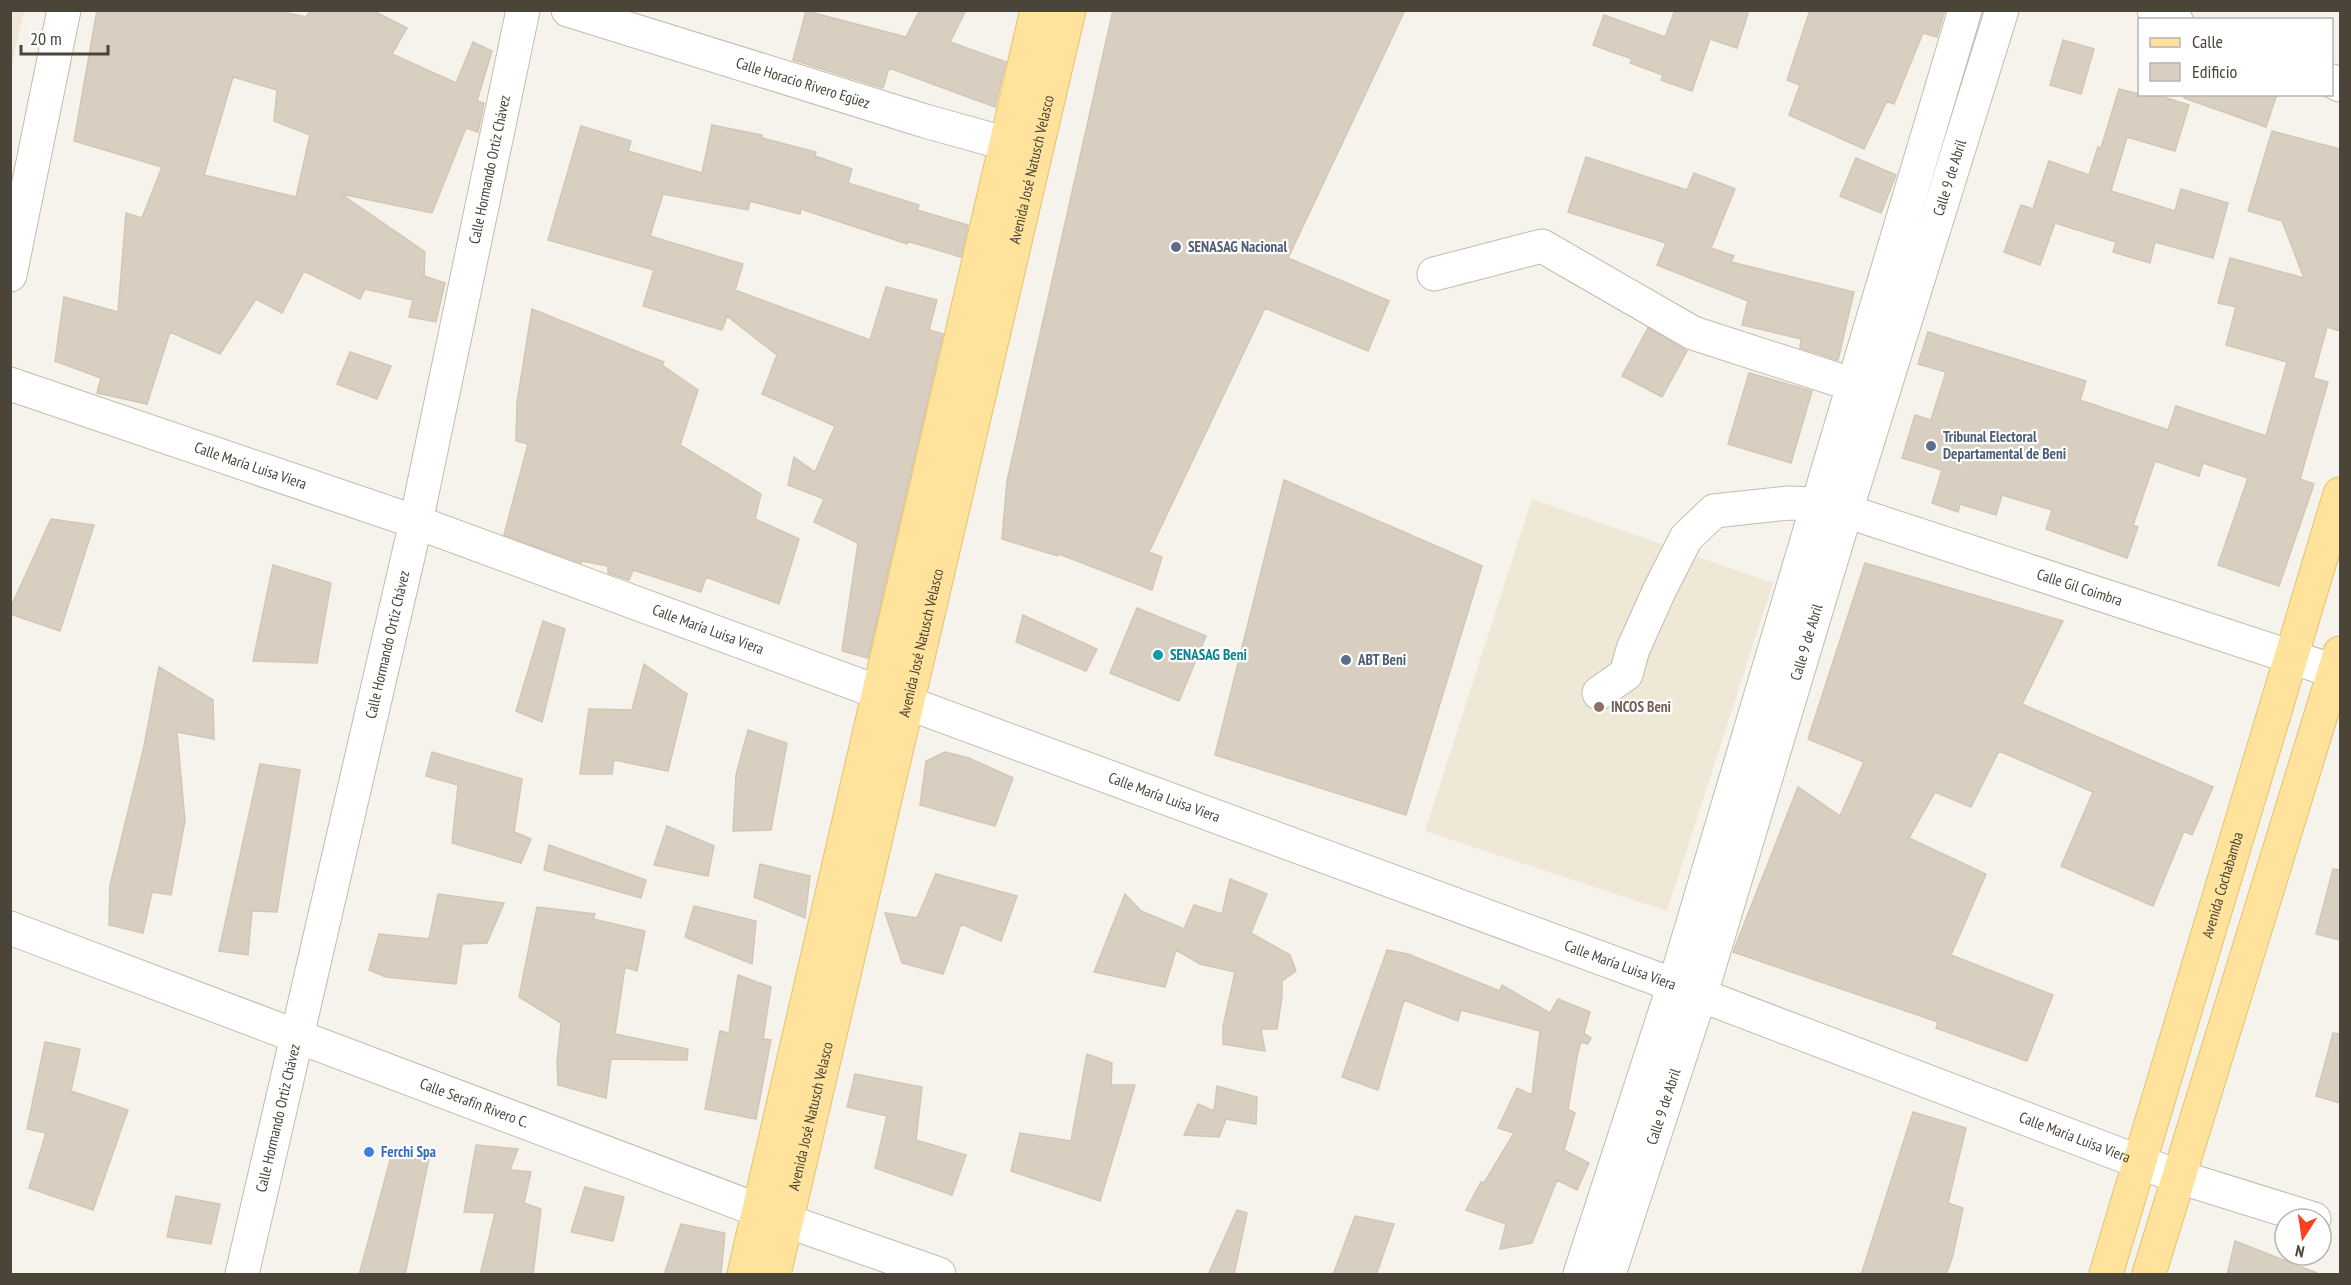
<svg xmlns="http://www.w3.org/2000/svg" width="2351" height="1285" font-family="'PT Sans Narrow',sans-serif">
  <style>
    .education { fill: #efe8d6 }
    .building { fill: #d8cfc1; stroke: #d3c7b4; stroke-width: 1.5; fill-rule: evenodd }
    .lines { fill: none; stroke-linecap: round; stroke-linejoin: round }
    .minor-casing { stroke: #c2bbae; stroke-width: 35 }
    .major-casing { stroke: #e6c16a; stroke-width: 35 }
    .minor { stroke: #fff; stroke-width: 33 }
    .major { stroke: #ffe39c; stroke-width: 33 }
    .service-dot { fill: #5c6f8a; stroke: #fff; stroke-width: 2 }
    .culture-dot { fill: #0f9aa8; stroke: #fff; stroke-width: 2 }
    .education-dot { fill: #8d6e63; stroke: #fff; stroke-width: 2 }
    .shop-dot { fill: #3f7fe0; stroke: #fff; stroke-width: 2 }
    .labels { text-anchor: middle; stroke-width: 4.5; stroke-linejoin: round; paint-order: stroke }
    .street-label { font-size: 15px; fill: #4b4439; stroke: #fff }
    .service-label { font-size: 15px; font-weight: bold; fill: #4e5e75; stroke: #fff; text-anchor: start }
    .culture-label { font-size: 15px; font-weight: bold; fill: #0d838f; stroke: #fff; text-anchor: start }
    .education-label { font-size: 15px; font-weight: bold; fill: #785e54; stroke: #fff; text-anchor: start }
    .shop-label { font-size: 15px; font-weight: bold; fill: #366cbe; stroke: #fff; text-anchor: start }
  </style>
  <rect width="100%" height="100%" fill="#f6f3ec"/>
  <path class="education" d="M 11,10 L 24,11 L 11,69 L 10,11 Z
    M 1532,499 L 1773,583 L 1667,911 L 1425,831 Z"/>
  <path class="building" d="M 97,10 L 275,10 L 306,17 L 311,10 L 372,10 L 407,28 L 392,54 L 456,83 L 473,42 L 492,51 L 477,101 L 484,103 L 478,132 L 466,128 L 432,213 L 341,194 L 425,252 L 424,276 L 445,283 L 436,322 L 409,317 L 413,300 L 365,289 L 360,299 L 304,271 L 282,313 L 256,299 L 220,354 L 170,332 L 147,404 L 97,393 L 101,378 L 55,361 L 64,297 L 118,312 L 126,213 L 142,218 L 162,167 L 74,141 ZM 233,77 L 277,90 L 274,121 L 310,135 L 296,197 L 204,175 Z
    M 920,10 L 966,10 L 950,42 L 1006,62 L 995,107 L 889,68 L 883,88 L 793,60 L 806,11 L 906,37 Z
    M 1113,10 L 1405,10 L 1288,258 L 1389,301 L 1368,351 L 1265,308 L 1149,552 L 1162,557 L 1152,590 L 1059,554 L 1058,556 L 1002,539 L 1007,481 Z
    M 1675,10 L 1749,10 L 1737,48 L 1710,39 L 1692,91 L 1661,80 L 1663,75 L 1630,63 L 1632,59 L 1593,45 L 1604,15 L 1665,37 Z
    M 1810,10 L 1945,10 L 1937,37 L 1923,33 L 1894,104 L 1887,101 L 1864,149 L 1789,115 L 1800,85 L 1787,80 Z
    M 2063,40 L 2094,49 L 2081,94 L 2050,85 Z
    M 2119,89 L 2139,94 L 2154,94 L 2189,105 L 2175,151 L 2127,137 L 2111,191 L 2175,211 L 2181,189 L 2228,203 L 2213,258 L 2155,242 L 2150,263 L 2113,252 L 2116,242 L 2055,223 L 2040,265 L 2004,252 L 2021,205 L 2033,209 L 2049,161 L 2089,175 L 2098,147 L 2101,148 Z
    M 2184,94 L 2277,94 L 2266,127 L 2184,98 Z
    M 712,125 L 762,135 L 762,138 L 816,152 L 815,156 L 852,169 L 848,183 L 919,205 L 917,210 L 968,225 L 961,257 L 907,241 L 907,244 L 801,209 L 800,214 L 750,201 L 748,210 L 663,194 L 650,236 L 743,264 L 735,290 L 870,340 L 886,287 L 937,300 L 929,330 L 943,334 L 868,658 L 842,651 L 858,543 L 814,522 L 824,499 L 788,485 L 794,457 L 815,472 L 835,426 L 762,394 L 777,355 L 727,316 L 722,330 L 643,306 L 654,270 L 548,240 L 581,126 L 631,141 L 628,151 L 702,173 Z
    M 2272,131 L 2340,149 L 2340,331 L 2327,327 L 2313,378 L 2328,382 L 2300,479 L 2314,484 L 2279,586 L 2218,565 L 2248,478 L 2203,463 L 2199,476 L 2155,461 L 2133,525 L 2138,527 L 2127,558 L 2046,529 L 2052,510 L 2002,495 L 1996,515 L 1960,504 L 1958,512 L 1932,503 L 1942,470 L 1902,458 L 1915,415 L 1931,420 L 1946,372 L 1918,364 L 1928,332 L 2086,381 L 2080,400 L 2168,430 L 2176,406 L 2266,436 L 2287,362 L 2226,345 L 2236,307 L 2218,303 L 2230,258 L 2304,278 L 2282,221 L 2248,211 Z
    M 1586,157 L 1687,190 L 1694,173 L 1735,189 L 1711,248 L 1734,256 L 1731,262 L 1854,292 L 1838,360 L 1800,348 L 1801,339 L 1742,325 L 1748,301 L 1657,265 L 1666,243 L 1568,212 Z
    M 1856,158 L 1896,175 L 1881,213 L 1840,196 Z
    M 532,309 L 664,362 L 662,365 L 698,390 L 680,445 L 761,494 L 755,519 L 799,539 L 779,604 L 706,577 L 701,592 L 633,570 L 629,580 L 608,573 L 608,566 L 582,561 L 581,563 L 504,535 L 528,444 L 516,441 L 517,402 Z
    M 1648,328 L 1687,351 L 1662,397 L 1622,376 Z
    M 350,352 L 391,366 L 377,399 L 337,384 Z
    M 1749,373 L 1812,391 L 1791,463 L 1728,444 Z
    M 1284,480 L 1482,566 L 1406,815 L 1215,755 Z
    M 51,519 L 94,525 L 60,631 L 10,614 L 10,609 Z
    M 1865,563 L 2063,621 L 2022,704 L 2213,787 L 2192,835 L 2184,831 L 2153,906 L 2061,866 L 2093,792 L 1999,751 L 1971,807 L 1935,792 L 1909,838 L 1986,874 L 1951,955 L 2053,995 L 2027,1061 L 1936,1028 L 1938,1022 L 1733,952 L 1798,787 L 1840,816 L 1864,762 L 1808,739 Z
    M 273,565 L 331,583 L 317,663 L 253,661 Z
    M 1137,608 L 1206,636 L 1179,701 L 1110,673 Z
    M 1023,615 L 1097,649 L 1086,671 L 1016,642 Z
    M 543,621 L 565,629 L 542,722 L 516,711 Z
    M 644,664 L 687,694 L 668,771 L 614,760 L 612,774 L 580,774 L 589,709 L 632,710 Z
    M 159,667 L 213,700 L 214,739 L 177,732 L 185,821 L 171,895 L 152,892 L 143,933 L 109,925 L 110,885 L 144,746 Z
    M 748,730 L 787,743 L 771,830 L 733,831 L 736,775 Z
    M 432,752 L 522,779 L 514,832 L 531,839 L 521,863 L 452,843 L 458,785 L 426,776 Z
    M 945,752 L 969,758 L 1013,778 L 995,826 L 920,805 L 926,761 Z
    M 260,764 L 300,770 L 277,912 L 252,911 L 248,955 L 219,951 Z
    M 667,826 L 714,846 L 708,876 L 654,865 Z
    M 549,845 L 646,880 L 641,898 L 544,870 Z
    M 760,864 L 810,876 L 805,918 L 754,897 Z
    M 2333,869 L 2340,870 L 2340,940 L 2316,934 Z
    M 936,874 L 1017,896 L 1001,941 L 961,924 L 943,974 L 902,963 L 885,913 L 917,918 Z
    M 1230,879 L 1267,894 L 1251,933 L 1290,955 L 1296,971 L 1282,981 L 1282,997 L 1277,1029 L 1261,1029 L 1265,1051 L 1223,1044 L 1223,1027 L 1235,972 L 1200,964 L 1176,950 L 1165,987 L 1094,972 L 1125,894 L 1141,911 L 1184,929 L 1194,905 L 1222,914 Z
    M 438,894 L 504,903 L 487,943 L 462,944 L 456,984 L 386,977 L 369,970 L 379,934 L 429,939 Z
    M 694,906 L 756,921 L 752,964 L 685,937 Z
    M 537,907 L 595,914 L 593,919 L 645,931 L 637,971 L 625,967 L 615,1034 L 688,1049 L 687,1060 L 611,1059 L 606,1098 L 558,1085 L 557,1062 L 561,1023 L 519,997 Z
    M 1387,950 L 1408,954 L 1500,991 L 1502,985 L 1550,1013 L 1558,999 L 1590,1012 L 1584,1033 L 1591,1038 L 1588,1044 L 1581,1042 L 1578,1052 L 1568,1109 L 1575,1113 L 1564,1150 L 1589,1163 L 1577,1190 L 1557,1180 L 1532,1243 L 1500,1249 L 1506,1224 L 1466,1210 L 1481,1182 L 1484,1183 L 1514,1133 L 1498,1128 L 1517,1088 L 1532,1095 L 1540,1031 L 1461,1010 L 1458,1021 L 1404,1000 L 1378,1090 L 1342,1077 Z
    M 738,975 L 771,987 L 763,1039 L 771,1040 L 756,1119 L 705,1109 L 720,1031 L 729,1033 Z
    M 2333,1033 L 2340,1034 L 2340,1103 L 2316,1096 Z
    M 45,1042 L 80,1049 L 71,1091 L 128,1110 L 93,1210 L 29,1188 L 46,1133 L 27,1129 Z
    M 1087,1054 L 1112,1063 L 1111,1085 L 1135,1085 L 1100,1201 L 1011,1171 L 1020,1133 L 1071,1141 Z
    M 855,1074 L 922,1087 L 916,1140 L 966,1155 L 952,1195 L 875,1168 L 887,1116 L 847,1107 Z
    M 1217,1086 L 1257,1097 L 1256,1124 L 1226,1119 L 1219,1137 L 1184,1135 L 1198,1104 L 1214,1111 Z
    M 1913,1112 L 1966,1128 L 1948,1203 L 1963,1208 L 1953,1255 L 1946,1275 L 1861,1275 Z
    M 476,1145 L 518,1149 L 510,1170 L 531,1172 L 524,1203 L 541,1209 L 533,1275 L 480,1275 L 495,1213 L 464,1212 Z
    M 392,1153 L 429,1158 L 405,1275 L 359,1275 Z
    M 585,1187 L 624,1197 L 613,1241 L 571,1232 Z
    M 176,1196 L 220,1204 L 211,1244 L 167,1237 Z
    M 1237,1210 L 1247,1213 L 1234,1275 L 1208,1275 Z
    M 1355,1216 L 1394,1224 L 1376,1275 L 1333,1275 Z
    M 681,1224 L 725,1233 L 721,1275 L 664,1275 Z
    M 2235,1241 L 2317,1273 L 2317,1275 L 2227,1275 Z"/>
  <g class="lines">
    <g class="minor-casing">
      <g id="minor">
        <path id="s1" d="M 568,10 L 925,121 L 1033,151"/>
        <path d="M 2154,10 L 2176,20"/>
        <path d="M 2332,81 L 2340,85"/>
        <path d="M 1434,274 L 1542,246 L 1693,333 L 1854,385"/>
        <path d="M 10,275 L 64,10"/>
        <path id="s2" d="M 10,384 L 416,522 L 1674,985 L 2179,1177 L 2314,1219"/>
        <path id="s3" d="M 1599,693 L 1626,674 L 1633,649 L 1660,589 L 1686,538 L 1714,511 L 1789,503 L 1819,504 L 1846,511 L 2340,673"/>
        <path id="s4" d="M 10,928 L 787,1221 L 939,1274"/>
        <path id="s5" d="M 242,1274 L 416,522 L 523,10"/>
        <path d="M 1580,1274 L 1681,963 L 1965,10"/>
        <path id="s6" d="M 1609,1274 L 1706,977 L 1846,511 L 2002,10"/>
      </g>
    </g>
    <g class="major-casing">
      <g id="major">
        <path d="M 744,1274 L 1037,10"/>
        <path id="s7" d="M 774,1274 L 1069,10"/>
        <path id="s8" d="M 2106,1274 L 2340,494"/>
        <path d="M 2149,1274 L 2340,653"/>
      </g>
    </g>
    <use href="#minor" class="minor"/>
    <use href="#major" class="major"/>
  </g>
  <g class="service-dot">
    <circle cx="1176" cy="247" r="6"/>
    <circle cx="1931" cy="446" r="6"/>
    <circle cx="1346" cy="660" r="6"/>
  </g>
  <circle class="culture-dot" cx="1158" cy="655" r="6"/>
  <circle class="education-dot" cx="1599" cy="707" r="6"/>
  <circle class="shop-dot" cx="369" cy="1152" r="6"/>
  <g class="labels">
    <g class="street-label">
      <text dy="5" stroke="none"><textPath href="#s1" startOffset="246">Calle Horacio Rivero Egüez</textPath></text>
      <text dy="5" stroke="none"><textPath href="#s5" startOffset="1132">Calle Hormando Ortiz Chávez</textPath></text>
      <text dy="5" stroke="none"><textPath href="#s7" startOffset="1134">Avenida José Natusch Velasco</textPath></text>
      <text dy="5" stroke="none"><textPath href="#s6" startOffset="1148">Calle 9 de Abril</textPath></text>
      <text dy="5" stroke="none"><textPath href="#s2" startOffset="254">Calle María Luisa Viera</textPath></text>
      <text dy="5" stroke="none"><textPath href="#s3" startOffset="600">Calle Gil Coimbra</textPath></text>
      <text dy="5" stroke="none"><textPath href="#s2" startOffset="740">Calle María Luisa Viera</textPath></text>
      <text dy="5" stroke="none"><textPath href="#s7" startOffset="648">Avenida José Natusch Velasco</textPath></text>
      <text dy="5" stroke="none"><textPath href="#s6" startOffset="662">Calle 9 de Abril</textPath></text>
      <text dy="5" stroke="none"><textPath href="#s5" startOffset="646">Calle Hormando Ortiz Chávez</textPath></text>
      <text dy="5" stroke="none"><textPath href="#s2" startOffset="1226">Calle María Luisa Viera</textPath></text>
      <text dy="5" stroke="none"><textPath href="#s8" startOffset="406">Avenida Cochabamba</textPath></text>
      <text dy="5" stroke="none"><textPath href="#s2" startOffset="1712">Calle María Luisa Viera</textPath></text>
      <text dy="5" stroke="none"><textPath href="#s4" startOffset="496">Calle Serafín Rivero C.</textPath></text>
      <text dy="5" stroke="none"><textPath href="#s6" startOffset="176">Calle 9 de Abril</textPath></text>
      <text dy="5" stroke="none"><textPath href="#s7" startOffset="162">Avenida José Natusch Velasco</textPath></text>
      <text dy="5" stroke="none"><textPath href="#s5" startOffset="160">Calle Hormando Ortiz Chávez</textPath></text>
      <text dy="5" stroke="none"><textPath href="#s2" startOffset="2198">Calle María Luisa Viera</textPath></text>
    </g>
    <g class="service-label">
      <text x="1188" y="252">SENASAG Nacional</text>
      <text x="1943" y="442">Tribunal Electoral<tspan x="1943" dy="17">Departamental de Beni</tspan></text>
      <text x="1358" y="665">ABT Beni</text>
    </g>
    <g class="culture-label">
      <text x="1170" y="660">SENASAG Beni</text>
    </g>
    <g class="education-label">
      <text x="1611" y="712">INCOS Beni</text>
    </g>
    <g class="shop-label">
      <text x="381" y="1157">Ferchi Spa</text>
    </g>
  </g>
  <rect width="2351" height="1285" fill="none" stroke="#4b4439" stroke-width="24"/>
  <rect x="2138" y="18" width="195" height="78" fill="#ffffff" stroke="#b7b4b0" stroke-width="1.5"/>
  <rect x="2150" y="38" width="30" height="9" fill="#ffe39c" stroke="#b7b4b0" stroke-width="1.5"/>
  <text x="2192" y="48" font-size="18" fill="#4b4439">Calle</text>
  <rect x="2150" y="63" width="30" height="18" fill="#d8cfc1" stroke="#b7b4b0" stroke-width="1.5"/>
  <text x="2192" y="78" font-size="18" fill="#4b4439">Edificio</text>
  <g transform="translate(2303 1237) rotate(192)"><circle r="28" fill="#ffffff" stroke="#b7b4b0" stroke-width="1.5"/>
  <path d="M0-4.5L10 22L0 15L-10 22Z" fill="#fc3f1d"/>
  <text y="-9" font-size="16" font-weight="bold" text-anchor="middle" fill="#4b4439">N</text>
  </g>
  <path d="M21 45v9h87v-9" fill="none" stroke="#4b4439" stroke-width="3"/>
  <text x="30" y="45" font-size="18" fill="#4b4439" stroke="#ffffff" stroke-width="4.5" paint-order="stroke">20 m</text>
</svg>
